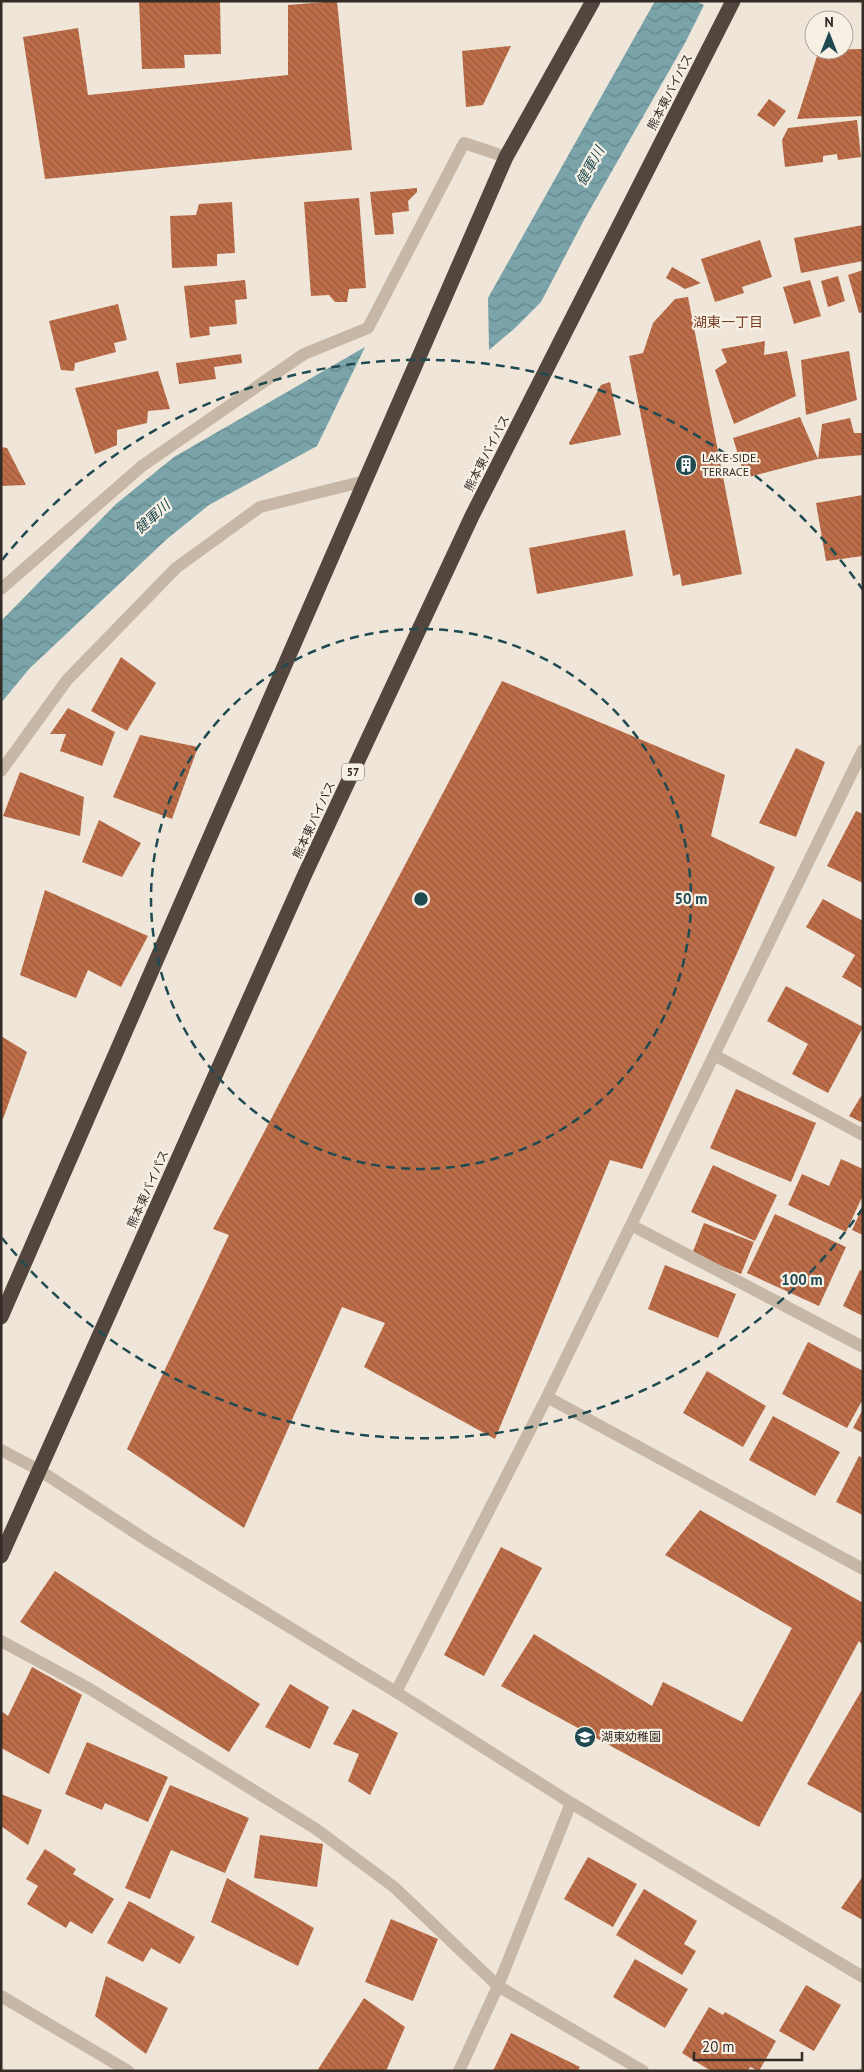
<svg xmlns="http://www.w3.org/2000/svg" width="864" height="2072" font-family="'PT Sans','Noto Sans JP',sans-serif">
  <style>
    .water { fill: url(#water-waves) }
    .building { fill: url(#building-back-hatch) }
    .lines { fill: none; stroke-linecap: round; stroke-linejoin: round }
    .minor { stroke: #c6b7a6; stroke-width: 12 }
    .highway { stroke: #53463e; stroke-width: 15 }
    .ring { fill: none; stroke: #1f4a51; stroke-width: 2.5; stroke-dasharray: 9 6 }
    .labels { text-anchor: middle; stroke-width: 4.5; stroke-linejoin: round; paint-order: stroke }
    .shield { fill: #f7f0e5; stroke: #6e665f; stroke-width: 1 }
    .shield-label { font-size: 11px; font-weight: bold; fill: #332b26 }
    .street-label { font-size: 12px; fill: #332b26; stroke: #f7f0e5 }
    .poi-label { font-size: 12px; fill: #332b26; stroke: #f7f0e5; text-anchor: start }
    .water-label { font-size: 14px; font-style: italic; fill: #1f4a51; stroke: #f7f0e5 }
    .neighbourhood-label { font-size: 14px; fill: #7b4026; stroke: #f7f0e5 }
    .centre { fill: #1f4a51; stroke: #f7f0e5; stroke-width: 2.5 }
    .ring-label { font-size: 15px; text-anchor: middle; font-weight: bold; fill: #1f4a51; stroke: #f7f0e5; stroke-width: 4.5; stroke-linejoin: round; paint-order: stroke }
  </style>
  <defs>
    <pattern id="water-waves" width="16" height="10" patternUnits="userSpaceOnUse" patternTransform="scale(1.25)"><rect width="16" height="10" fill="#7aa4aa"/><path d="M0 5q4-4 8 0t8 0" fill="none" stroke="#65868a"/></pattern>
    <pattern id="building-back-hatch" width="6" height="6" patternUnits="userSpaceOnUse" patternTransform="scale(1.25)"><rect width="6" height="6" fill="#bd6e49"/><path d="M-1 5l2 2M0 0l6 6M5-1l2 2" fill="none" stroke="#9a5b3d"/></pattern>
  </defs>
  <rect width="100%" height="100%" fill="#efe6d9"/>
  <path class="water" d="M 655,1 L 695,1 L 704,5 L 685,43 L 584,220 L 541,302 L 515,328 L 489,350 L 488,298 Z
    M 365,347 L 317,446 L 209,505 L 167,539 L 29,669 L 1,703 L 1,621 L 116,504 L 174,457 Z"/>
  <path class="building" d="M 139,1 L 220,1 L 221,54 L 184,55 L 185,68 L 142,69 Z
    M 337,1 L 352,150 L 45,179 L 23,37 L 78,28 L 88,95 L 288,75 L 288,5 Z
    M 511,46 L 483,105 L 466,107 L 462,51 Z
    M 863,49 L 863,116 L 797,119 L 819,50 Z
    M 769,99 L 786,111 L 774,127 L 757,115 Z
    M 857,120 L 861,157 L 838,160 L 837,154 L 823,156 L 823,162 L 785,167 L 782,140 L 788,128 Z
    M 417,188 L 417,192 L 408,201 L 409,211 L 392,213 L 394,234 L 375,235 L 370,192 Z
    M 359,198 L 366,288 L 349,289 L 347,302 L 335,302 L 329,295 L 311,296 L 304,202 Z
    M 232,202 L 235,253 L 217,254 L 217,266 L 172,268 L 170,216 L 196,215 L 199,204 Z
    M 863,225 L 863,261 L 801,273 L 794,238 Z
    M 760,240 L 772,277 L 742,287 L 744,293 L 715,302 L 701,259 Z
    M 672,267 L 701,283 L 685,289 L 666,278 Z
    M 863,270 L 863,312 L 859,313 L 848,275 Z
    M 838,276 L 845,301 L 828,307 L 821,281 Z
    M 245,280 L 247,299 L 235,300 L 237,324 L 209,327 L 210,335 L 190,338 L 184,286 Z
    M 810,280 L 821,316 L 794,324 L 783,287 Z
    M 688,297 L 742,574 L 682,586 L 680,574 L 673,576 L 629,356 L 643,353 L 653,323 L 675,299 Z
    M 118,304 L 127,340 L 114,343 L 116,352 L 75,363 L 74,371 L 61,370 L 49,321 Z
    M 765,341 L 764,355 L 787,351 L 796,396 L 734,424 L 715,370 L 727,362 L 721,349 Z
    M 849,351 L 857,400 L 806,415 L 801,360 Z
    M 241,354 L 242,363 L 214,367 L 216,379 L 179,384 L 176,363 Z
    M 158,371 L 170,409 L 148,411 L 147,423 L 117,430 L 117,445 L 95,454 L 75,388 Z
    M 610,382 L 621,435 L 570,445 L 569,443 L 601,385 Z
    M 800,417 L 818,459 L 745,478 L 733,438 Z
    M 850,418 L 854,433 L 863,433 L 863,455 L 818,459 L 822,424 Z
    M 1,447 L 7,448 L 26,485 L 1,486 Z
    M 863,495 L 863,556 L 826,561 L 816,503 Z
    M 625,530 L 633,576 L 537,594 L 529,548 Z
    M 121,657 L 156,683 L 127,731 L 91,711 Z
    M 502,681 L 725,775 L 711,836 L 775,867 L 642,1169 L 610,1160 L 495,1439 L 364,1367 L 385,1323 L 342,1307 L 244,1528 L 127,1449 L 229,1235 L 213,1229 Z
    M 68,708 L 115,732 L 102,766 L 60,751 L 66,734 L 50,734 Z
    M 140,735 L 198,747 L 172,819 L 113,797 Z
    M 796,748 L 825,762 L 796,837 L 759,823 Z
    M 20,772 L 84,797 L 80,836 L 3,816 Z
    M 856,811 L 863,814 L 863,883 L 827,866 Z
    M 99,820 L 141,843 L 122,877 L 82,862 Z
    M 45,890 L 148,936 L 121,987 L 88,970 L 76,998 L 20,975 Z
    M 823,899 L 863,921 L 863,989 L 842,977 L 855,955 L 806,927 Z
    M 786,986 L 863,1027 L 828,1093 L 792,1074 L 808,1044 L 767,1021 Z
    M 1,1036 L 27,1052 L 3,1119 L 1,1118 Z
    M 736,1089 L 816,1123 L 791,1182 L 710,1148 Z
    M 863,1093 L 863,1123 L 849,1116 Z
    M 841,1159 L 863,1169 L 863,1195 L 846,1232 L 788,1205 L 802,1174 L 829,1186 Z
    M 713,1165 L 777,1195 L 755,1241 L 691,1212 Z
    M 863,1206 L 863,1235 L 852,1230 Z
    M 775,1214 L 846,1247 L 819,1306 L 747,1273 Z
    M 704,1223 L 754,1242 L 741,1274 L 692,1254 Z
    M 665,1265 L 736,1294 L 718,1338 L 648,1309 Z
    M 860,1270 L 863,1271 L 863,1316 L 843,1306 Z
    M 808,1342 L 863,1371 L 863,1399 L 847,1428 L 782,1394 Z
    M 707,1371 L 766,1406 L 743,1447 L 683,1413 Z
    M 863,1409 L 863,1433 L 853,1428 Z
    M 773,1416 L 840,1452 L 815,1496 L 749,1460 Z
    M 859,1456 L 863,1458 L 863,1515 L 836,1502 Z
    M 700,1510 L 863,1603 L 863,1646 L 859,1641 L 759,1827 L 501,1686 L 534,1634 L 652,1706 L 663,1682 L 742,1722 L 792,1628 L 665,1555 Z
    M 501,1547 L 542,1568 L 484,1676 L 444,1655 Z
    M 55,1571 L 260,1704 L 229,1752 L 20,1622 Z
    M 32,1667 L 82,1695 L 49,1774 L 1,1748 L 1,1711 L 8,1716 Z
    M 290,1684 L 329,1707 L 310,1749 L 265,1727 Z
    M 863,1688 L 863,1814 L 807,1784 Z
    M 353,1709 L 398,1733 L 370,1795 L 348,1781 L 359,1754 L 333,1744 Z
    M 87,1742 L 168,1777 L 148,1822 L 105,1803 L 102,1810 L 65,1794 Z
    M 170,1785 L 249,1818 L 225,1873 L 171,1850 L 150,1899 L 125,1888 Z
    M 1,1794 L 42,1810 L 28,1845 L 1,1826 Z
    M 260,1835 L 323,1844 L 317,1887 L 254,1878 Z
    M 45,1849 L 76,1869 L 73,1874 L 114,1899 L 92,1934 L 70,1921 L 66,1928 L 27,1904 L 38,1886 L 26,1879 Z
    M 588,1857 L 637,1884 L 613,1927 L 564,1899 Z
    M 863,1876 L 863,1920 L 841,1908 Z
    M 227,1878 L 314,1928 L 298,1966 L 211,1922 Z
    M 644,1889 L 697,1921 L 684,1944 L 696,1951 L 682,1975 L 616,1935 Z
    M 129,1901 L 195,1937 L 180,1964 L 151,1948 L 143,1962 L 107,1943 Z
    M 391,1919 L 438,1939 L 413,2001 L 365,1982 Z
    M 635,1959 L 688,1989 L 665,2028 L 613,1997 Z
    M 106,1976 L 168,2008 L 146,2054 L 95,2016 Z
    M 806,1985 L 841,2005 L 814,2051 L 779,2031 Z
    M 364,1998 L 405,2027 L 386,2071 L 317,2071 Z
    M 709,2007 L 723,2015 L 725,2012 L 776,2041 L 759,2071 L 750,2067 L 748,2071 L 711,2071 L 682,2053 Z
    M 511,2033 L 580,2067 L 578,2071 L 493,2071 Z"/>
  <g class="lines">
    <path class="minor" d="M 1,589 L 142,466 L 304,354 L 368,328 L 464,143 L 506,157
      M 1,771 L 67,680 L 176,568 L 260,507 L 365,481
      M 714,1055 L 863,1135
      M 631,1225 L 863,1347
      M 547,1397 L 863,1569
      M 1,1450 L 39,1470 L 148,1541 L 396,1692 L 571,1803 L 863,1977
      M 1,1641 L 90,1689 L 316,1829 L 394,1887 L 498,1986 L 643,2071
      M 396,1692 L 547,1397 L 863,750
      M 1,1996 L 128,2071
      M 459,2071 L 498,1986 L 571,1803"/>
    <path class="highway" d="M 1,1317 L 506,157 L 593,1
      M 1,1556 L 305,874 L 472,516 L 733,1"/>
  </g>
  <g class="ring">
    <circle cx="421" cy="899" r="270"/>
    <path d="M863 1208A539 539 0 0 1 2 1238M2 560A539 539 0 0 1 863 590"/>
  </g>
  <defs>
    <g id="building-disc" transform="scale(1.125)"><circle r="9.5" fill="#1f4a51" stroke="#f7f0e5"/><path d="M-4-6H4V6H1V3H-1V6H-4ZM-2.5-4.3h1.7v1.8h-1.7ZM.8-4.3h1.7v1.8H.8ZM-2.5-1h1.7V.8h-1.7ZM.8-1h1.7V.8H.8Z" fill="#fff"/></g>
    <g id="school-disc" transform="scale(1.125)"><circle r="9.5" fill="#1f4a51" stroke="#f7f0e5"/><path d="M0-5L7-2L0 1L-7-2ZM-4 1L0 2.5L4 1V4Q0 6-4 4Z" fill="#fff"/></g>
  </defs>
  <g fill-rule="evenodd">
    <use href="#building-disc" x="686" y="465"/>
    <use href="#school-disc" x="585" y="1737"/>
  </g>
  <g class="labels">
    <rect class="shield" x="342" y="763.5" width="22" height="17" rx="4"/>
    <g class="shield-label">
      <text x="353" y="776">57</text>
    </g>
    <g class="street-label">
      <text transform="translate(670 92) rotate(-63)" y="4">熊本東バイパス</text>
      <text transform="translate(487 453) rotate(-63)" y="4">熊本東バイパス</text>
      <text transform="translate(314 820) rotate(-65)" y="4">熊本東バイパス</text>
      <text transform="translate(148 1189) rotate(-66)" y="4">熊本東バイパス</text>
    </g>
    <g class="poi-label">
      <text x="702" y="462">LAKE SIDE.<tspan x="702" dy="14">TERRACE</tspan></text>
      <text x="601" y="1741">湖東幼稚園</text>
    </g>
    <g class="water-label">
      <text transform="translate(590 166) rotate(-61)" y="5">健軍川</text>
      <text transform="translate(152 517) rotate(-42)" y="5">健軍川</text>
    </g>
    <g class="neighbourhood-label">
      <text x="728" y="327">湖東一丁目</text>
    </g>
  </g>
  <circle cx="421" cy="899" r="8" class="centre"/>
  <g class="ring-label">
    <text x="691" y="904">50 m</text>
    <text x="802" y="1285">100 m</text>
  </g>
  <rect width="864" height="2072" fill="none" stroke="#332b26" stroke-width="5"/>
  <g transform="translate(829 35)"><circle r="24" fill="#f7f0e5" stroke="#a9a199"/>
  <path d="M0-4L9 19L0 12L-9 19Z" fill="#1f4a51"/>
  <text y="-8" font-size="14" font-weight="bold" text-anchor="middle" fill="#332b26">N</text>
  </g>
  <path d="M694 2052v8h108v-8" fill="none" stroke="#332b26" stroke-width="2.5"/>
  <text x="702" y="2052" font-size="15" fill="#332b26" stroke="#f7f0e5" stroke-width="4" paint-order="stroke">20 m</text>
</svg>
